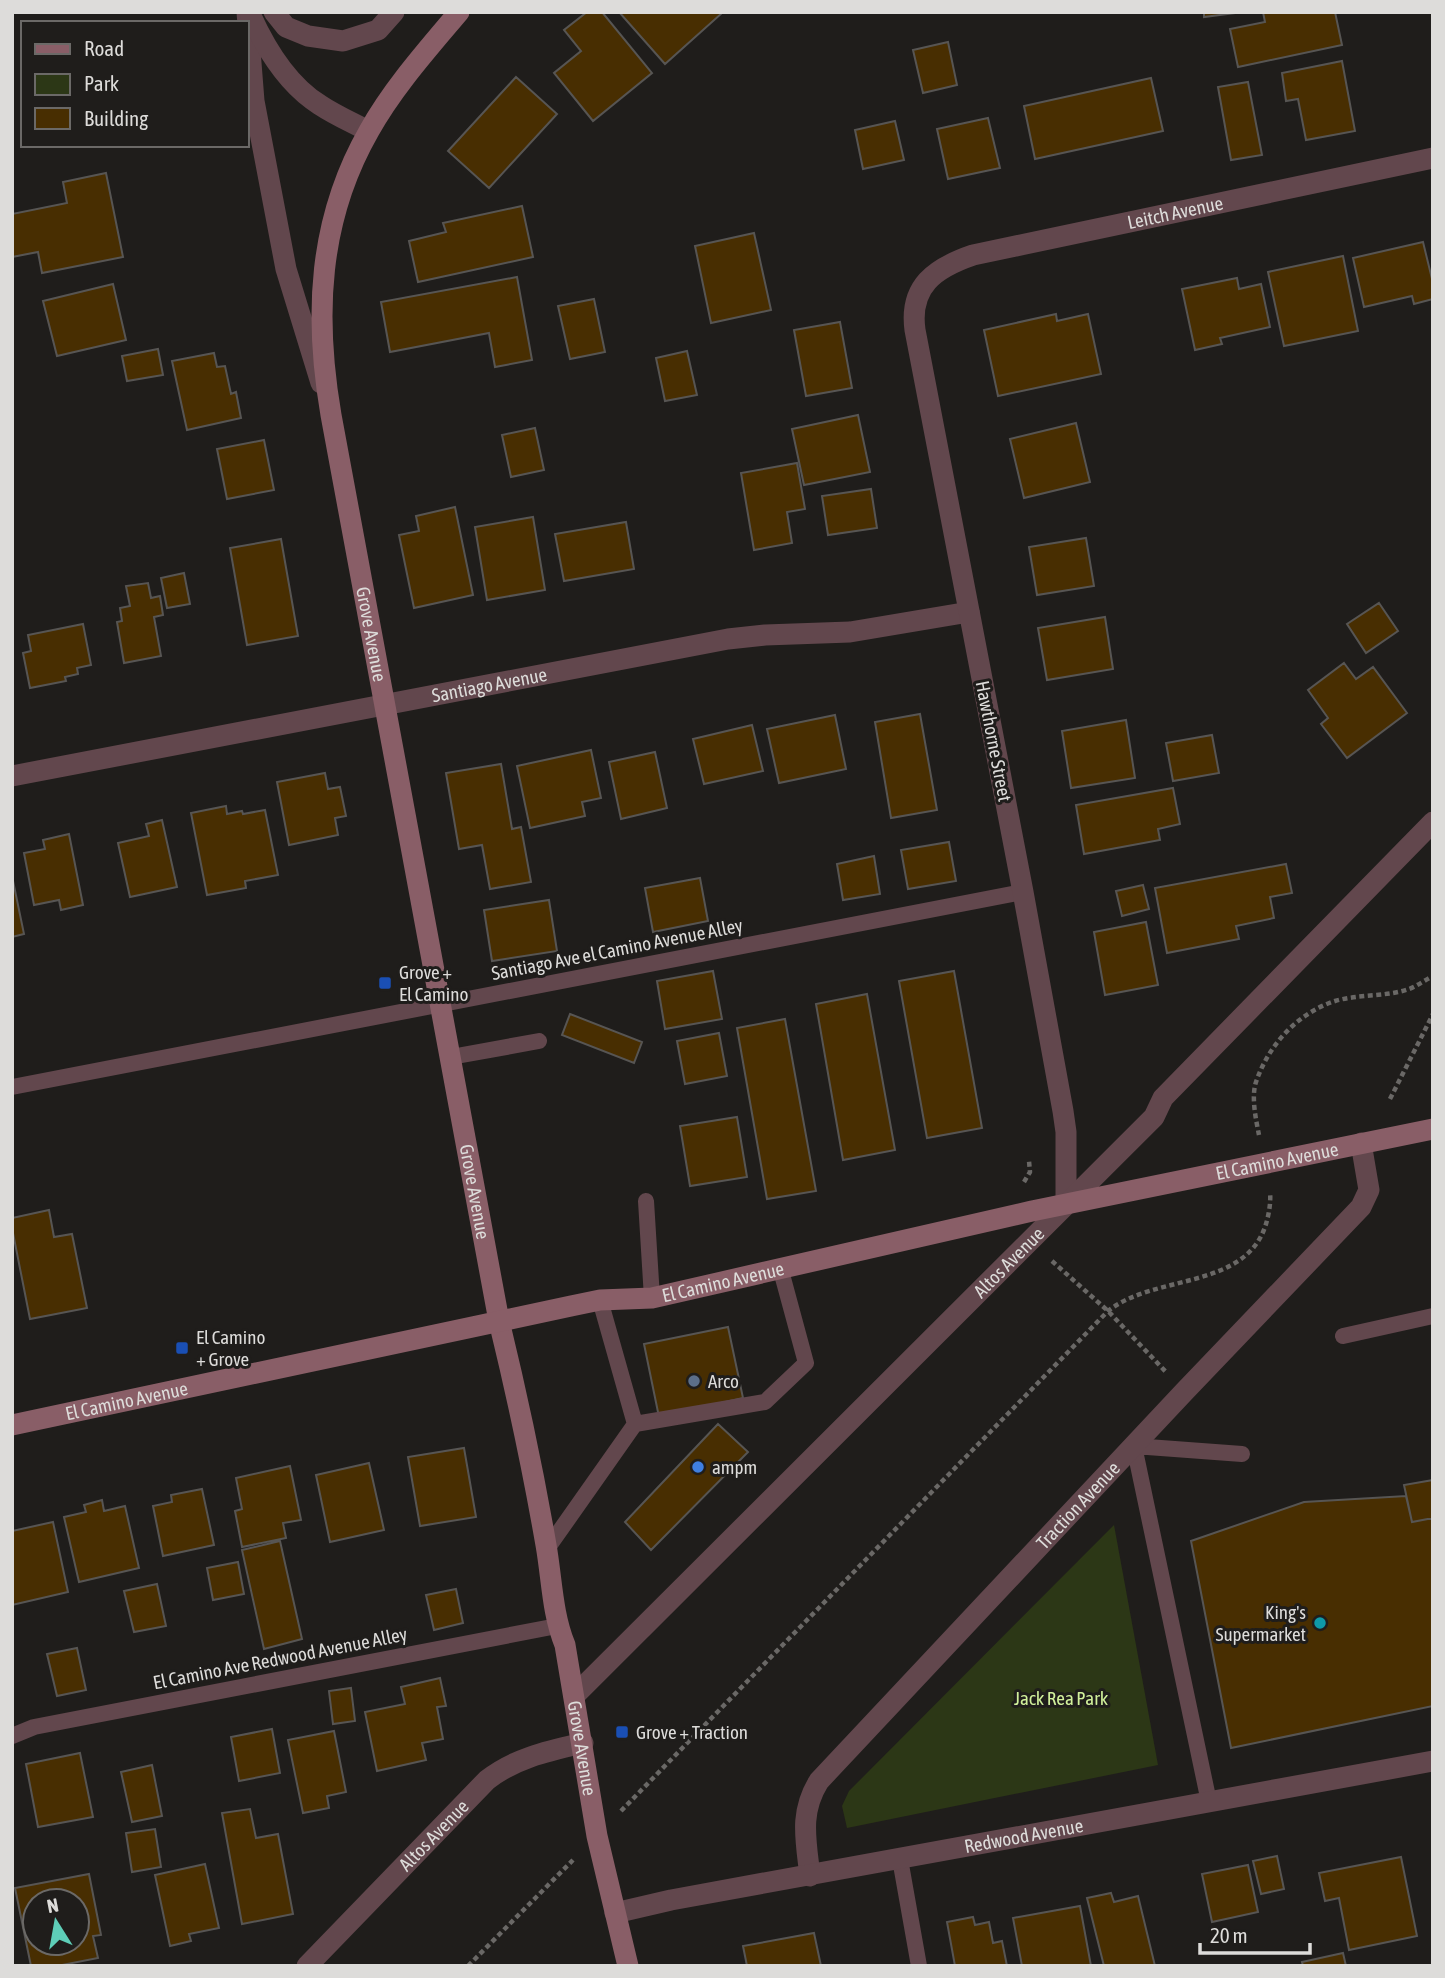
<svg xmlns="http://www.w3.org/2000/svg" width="1445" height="1978" font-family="'Asap Condensed',sans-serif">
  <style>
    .park { fill: #2c3716 }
    .building { fill: #482e01; stroke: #575553; stroke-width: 2; fill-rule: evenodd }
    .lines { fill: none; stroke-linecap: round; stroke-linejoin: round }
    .path { stroke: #6a6866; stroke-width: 4.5; stroke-dasharray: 5 3.5; stroke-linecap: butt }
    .lane { stroke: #62474d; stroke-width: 16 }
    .street { stroke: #62474d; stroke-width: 21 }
    .secondary { stroke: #895e67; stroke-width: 21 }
    .transit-dot { fill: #1a4fb4; stroke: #1f1d1b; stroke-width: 2.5 }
    .service-dot { fill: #5c6f8a; stroke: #1f1d1b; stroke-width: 2.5 }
    .shop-dot { fill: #3f7fe0; stroke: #1f1d1b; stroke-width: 2.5 }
    .culture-dot { fill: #0f9aa8; stroke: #1f1d1b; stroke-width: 2.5 }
    .labels { text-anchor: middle; stroke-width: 6; stroke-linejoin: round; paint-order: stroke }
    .street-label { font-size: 19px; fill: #dddcda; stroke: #1f1d1b }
    .poi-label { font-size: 19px; fill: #dddcda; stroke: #1f1d1b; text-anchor: start }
    .park-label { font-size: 19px; fill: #d1f09b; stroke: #1f1d1b }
  </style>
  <rect width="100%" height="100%" fill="#1f1d1b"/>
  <path class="park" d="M 1114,1525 L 1158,1765 L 847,1828 L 842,1806 L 849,1791 Z"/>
  <path class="building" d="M 587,12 L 602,12 L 652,73 L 593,121 L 554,73 L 581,51 L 564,30 Z
    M 619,12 L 721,12 L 722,13 L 665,64 Z
    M 1204,12 L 1243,12 L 1204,17 Z
    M 1263,12 L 1335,12 L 1342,45 L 1238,67 L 1230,29 L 1265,22 Z
    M 948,42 L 957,85 L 923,93 L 913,50 Z
    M 1342,61 L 1355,131 L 1306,140 L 1298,99 L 1286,101 L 1282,73 Z
    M 516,77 L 557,114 L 489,188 L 448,151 Z
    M 1151,78 L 1163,131 L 1035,159 L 1024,106 Z
    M 1248,82 L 1262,155 L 1231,160 L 1218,87 Z
    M 988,118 L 1000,168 L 948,179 L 937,129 Z
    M 895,121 L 904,160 L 863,169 L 855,130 Z
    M 106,173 L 123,257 L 42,273 L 38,252 L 12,257 L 12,214 L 67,203 L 63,182 Z
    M 522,206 L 533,257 L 418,282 L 409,241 L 446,232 L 443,223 Z
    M 754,233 L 771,310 L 711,323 L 695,246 Z
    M 1423,242 L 1433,283 L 1433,299 L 1414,304 L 1412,296 L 1364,307 L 1353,258 Z
    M 1343,256 L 1358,331 L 1284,346 L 1268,272 Z
    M 517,277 L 532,360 L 495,367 L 489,333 L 390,352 L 381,302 Z
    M 1237,278 L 1239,289 L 1261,284 L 1270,327 L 1220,338 L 1222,344 L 1195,350 L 1182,289 Z
    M 113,284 L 126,340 L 57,356 L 43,301 Z
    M 594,299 L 605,352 L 570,359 L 558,306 Z
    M 1056,314 L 1057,321 L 1088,314 L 1101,374 L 998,396 L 984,330 Z
    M 840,322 L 852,388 L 806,396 L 794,330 Z
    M 158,349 L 163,375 L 127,381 L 122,356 Z
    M 687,351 L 697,395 L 665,401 L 656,358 Z
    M 214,353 L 217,367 L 225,366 L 231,394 L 236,392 L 241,418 L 187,430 L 172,361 Z
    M 858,415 L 870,472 L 804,485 L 792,429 Z
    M 1076,423 L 1090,482 L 1024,498 L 1010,439 Z
    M 535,428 L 544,470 L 511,477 L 502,435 Z
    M 264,440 L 274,490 L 227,499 L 217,449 Z
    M 797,463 L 805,509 L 787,512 L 792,543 L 754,550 L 741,473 Z
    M 871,489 L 877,528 L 828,535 L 822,496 Z
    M 455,507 L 473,595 L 414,608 L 399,535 L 419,531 L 416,516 Z
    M 533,517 L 545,590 L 487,600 L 475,527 Z
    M 626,522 L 634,569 L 564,581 L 555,534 Z
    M 1086,538 L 1094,586 L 1037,595 L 1029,547 Z
    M 281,539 L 298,636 L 247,645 L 230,548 Z
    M 184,573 L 190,604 L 167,608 L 161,578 Z
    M 148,583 L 151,598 L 160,596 L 163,615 L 154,617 L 161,656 L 124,663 L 117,622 L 122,621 L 120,608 L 130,606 L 126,586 Z
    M 1379,603 L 1398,631 L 1366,653 L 1347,624 Z
    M 1105,617 L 1113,669 L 1047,680 L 1038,628 Z
    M 83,624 L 91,665 L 77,668 L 78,674 L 65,677 L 66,681 L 30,688 L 23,653 L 31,651 L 28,635 Z
    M 1344,663 L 1356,679 L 1373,667 L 1407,713 L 1347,758 L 1321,724 L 1328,718 L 1308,690 Z
    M 920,714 L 937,810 L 891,818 L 875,722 Z
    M 835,715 L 846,769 L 779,783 L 767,729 Z
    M 1126,720 L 1135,778 L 1071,788 L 1062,731 Z
    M 752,725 L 763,771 L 704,784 L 693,739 Z
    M 1212,735 L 1219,773 L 1173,781 L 1166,743 Z
    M 591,750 L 601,798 L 582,802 L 585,816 L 530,828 L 517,766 Z
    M 655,752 L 667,808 L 621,819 L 609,762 Z
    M 501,764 L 512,829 L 521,827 L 531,882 L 490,889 L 482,845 L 459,849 L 446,773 Z
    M 325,773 L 328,789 L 340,787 L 346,816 L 335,818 L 338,835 L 289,845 L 277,782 Z
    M 1173,788 L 1180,824 L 1158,829 L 1160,840 L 1084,854 L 1076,805 Z
    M 226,806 L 227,814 L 242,811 L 243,814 L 265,810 L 278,875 L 245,881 L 246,888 L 207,895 L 191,813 Z
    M 162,820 L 177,887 L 130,897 L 118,843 L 149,836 L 146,824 Z
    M 69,834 L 83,905 L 61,910 L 59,900 L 34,905 L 24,853 L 45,849 L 43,840 Z
    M 949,842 L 956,881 L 908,889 L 901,850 Z
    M 874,856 L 880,894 L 843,900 L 837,864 Z
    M 1286,864 L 1292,893 L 1270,897 L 1274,918 L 1236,926 L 1239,939 L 1167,953 L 1155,888 Z
    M 12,876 L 24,934 L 12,937 Z
    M 700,878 L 708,921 L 653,932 L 645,888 Z
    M 1143,885 L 1149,909 L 1122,916 L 1116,891 Z
    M 549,900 L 557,951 L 492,961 L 484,910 Z
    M 1146,922 L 1158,985 L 1105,995 L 1094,932 Z
    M 713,971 L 722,1019 L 665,1029 L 657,981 Z
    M 954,971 L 982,1128 L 927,1138 L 899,981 Z
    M 867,994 L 895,1150 L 843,1160 L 816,1004 Z
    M 570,1014 L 642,1042 L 634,1063 L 562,1035 Z
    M 785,1019 L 816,1191 L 767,1199 L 737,1028 Z
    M 719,1033 L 727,1076 L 685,1084 L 677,1041 Z
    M 737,1117 L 747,1177 L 690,1186 L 680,1126 Z
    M 49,1210 L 54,1237 L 72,1234 L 87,1308 L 30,1319 L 12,1228 L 12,1218 Z
    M 728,1327 L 743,1398 L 659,1417 L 644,1344 Z
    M 718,1424 L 748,1452 L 651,1550 L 625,1522 Z
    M 464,1448 L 476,1517 L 420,1526 L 408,1457 Z
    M 369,1463 L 384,1530 L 330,1542 L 316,1475 Z
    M 290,1466 L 301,1520 L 283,1523 L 286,1538 L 242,1547 L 235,1511 L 242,1509 L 236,1478 Z
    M 1433,1480 L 1433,1518 L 1412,1522 L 1404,1485 Z
    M 202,1489 L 214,1545 L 163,1556 L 153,1506 L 172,1502 L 171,1495 Z
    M 1406,1496 L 1412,1522 L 1433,1518 L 1433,1706 L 1231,1748 L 1191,1541 L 1304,1502 Z
    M 102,1500 L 104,1511 L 125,1506 L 139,1568 L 79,1582 L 64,1517 L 86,1512 L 84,1505 Z
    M 53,1522 L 68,1592 L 12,1605 L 12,1531 Z
    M 280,1541 L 302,1639 L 264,1649 L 242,1550 Z
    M 238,1562 L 244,1594 L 213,1600 L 207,1568 Z
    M 157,1584 L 166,1626 L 134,1632 L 124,1591 Z
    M 456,1589 L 463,1623 L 434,1630 L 426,1595 Z
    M 77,1648 L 86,1690 L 57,1696 L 47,1654 Z
    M 440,1678 L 446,1706 L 437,1707 L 443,1739 L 422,1743 L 426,1760 L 377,1771 L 365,1712 L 405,1704 L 401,1687 Z
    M 351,1688 L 355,1721 L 333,1724 L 329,1691 Z
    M 272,1729 L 280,1773 L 239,1781 L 231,1737 Z
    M 334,1731 L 346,1792 L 327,1796 L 329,1808 L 303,1813 L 288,1740 Z
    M 80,1753 L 93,1817 L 38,1827 L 26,1764 Z
    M 152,1765 L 162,1816 L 132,1822 L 121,1772 Z
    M 250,1809 L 256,1838 L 278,1834 L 293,1914 L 242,1924 L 222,1813 Z
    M 155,1829 L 161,1867 L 132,1872 L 126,1833 Z
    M 1277,1856 L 1284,1889 L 1261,1894 L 1253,1861 Z
    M 1401,1857 L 1417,1936 L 1349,1950 L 1339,1898 L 1325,1901 L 1319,1873 Z
    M 205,1864 L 219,1928 L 189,1934 L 191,1941 L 170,1946 L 155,1875 Z
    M 1248,1865 L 1258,1912 L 1212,1922 L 1202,1874 Z
    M 89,1874 L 101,1935 L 93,1936 L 98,1958 L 57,1966 L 31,1966 L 15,1888 ZM 35,1901 L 77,1901 L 77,1943 L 35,1943 Z
    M 1111,1893 L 1114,1902 L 1138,1896 L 1155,1966 L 1104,1966 L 1087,1898 Z
    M 1080,1906 L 1091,1966 L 1022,1966 L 1013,1918 Z
    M 973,1917 L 975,1925 L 989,1922 L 993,1943 L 1002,1941 L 1007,1966 L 955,1966 L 947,1922 Z
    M 814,1933 L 821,1966 L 747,1966 L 743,1946 Z
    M 1343,1953 L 1346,1966 L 1303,1966 L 1302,1962 Z"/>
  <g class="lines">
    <path class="path" d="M 1390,1099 L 1433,1014
      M 1259,1135 C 1256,1120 1251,1097 1256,1082 C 1269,1044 1298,1013 1335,1001 C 1359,994 1386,997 1409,989 C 1417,986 1425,980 1433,976
      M 1024,1182 L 1030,1172 L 1029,1161
      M 1052,1261 L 1108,1311 L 1166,1372
      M 621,1811 L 1108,1311 C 1154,1274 1246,1290 1266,1224 C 1269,1214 1271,1202 1270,1192
      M 468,1966 L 573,1860"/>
    <path class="lane" d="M 451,1057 L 539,1041
      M 12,1087 L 1023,892
      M 646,1201 L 652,1298
      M 1343,1336 L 1433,1316
      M 635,1424 L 765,1402 L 806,1363 L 780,1267
      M 547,1549 L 635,1424 L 600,1300
      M 12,1736 L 34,1727 L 557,1626
      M 1209,1802 L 1134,1446 L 1242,1454
      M 900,1859 L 919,1966"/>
    <g class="street">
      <path d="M 247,12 L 254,101 L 286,269 L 321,383"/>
      <path d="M 274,12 L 286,27 L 308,36 L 343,41 L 378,30 L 394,12"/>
      <path d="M 251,16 C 266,49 288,85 320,105 C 335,115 353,123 368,131"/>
      <path id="s1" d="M 12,776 L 728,639 L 765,635 L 850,632 L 969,612"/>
      <path id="s2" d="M 1066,1204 L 1066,1132 L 1063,1111 L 1023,892 L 915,330 C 909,286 935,268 973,255 L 1433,158"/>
      <path id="s3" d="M 574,1696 L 1154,1117 L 1163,1098 L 1433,822"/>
      <path id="s4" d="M 810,1876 C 806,1840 799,1813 819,1781 L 1184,1392 L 1361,1207 L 1369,1190 L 1361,1143"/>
      <path id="s5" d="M 615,1913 L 671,1900 L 1433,1761"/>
      <path id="s6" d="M 307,1966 L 487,1780 C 515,1758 548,1751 583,1743"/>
    </g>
    <g class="secondary">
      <path id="s7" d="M 459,12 C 427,50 393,88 369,131 C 318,220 314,316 331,415 L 499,1321 C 517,1395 533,1470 546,1545 C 552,1579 552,1613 565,1645 L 597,1836 L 628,1966"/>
      <path id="s8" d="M 12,1425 L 571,1306 L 600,1300 L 652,1298 L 1032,1211 L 1433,1129"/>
    </g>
  </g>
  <g class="transit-dot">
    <rect x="378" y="976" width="14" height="14" rx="3.5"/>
    <rect x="175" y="1341" width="14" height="14" rx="3.5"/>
    <rect x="615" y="1725" width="14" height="14" rx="3.5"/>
  </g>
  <circle class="service-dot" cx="694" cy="1381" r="7"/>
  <circle class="shop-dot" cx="698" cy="1467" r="7"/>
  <circle class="culture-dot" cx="1320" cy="1623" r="7"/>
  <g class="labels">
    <g class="street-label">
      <text dy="7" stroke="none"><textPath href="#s2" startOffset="1200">Leitch Avenue</textPath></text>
      <text dy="7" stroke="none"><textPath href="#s7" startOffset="665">Grove Avenue</textPath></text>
      <text dy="7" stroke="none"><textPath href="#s1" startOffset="486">Santiago Avenue</textPath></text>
      <text transform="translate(994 741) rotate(79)" y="7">Hawthorne Street</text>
      <text transform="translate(617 949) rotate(-11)" y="7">Santiago Ave el Camino Avenue Alley</text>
      <text dy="7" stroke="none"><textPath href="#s8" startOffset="1293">El Camino Avenue</textPath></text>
      <text dy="7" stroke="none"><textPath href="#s7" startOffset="1232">Grove Avenue</textPath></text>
      <text dy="7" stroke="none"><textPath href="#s3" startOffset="614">Altos Avenue</textPath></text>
      <text dy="7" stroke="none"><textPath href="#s8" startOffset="726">El Camino Avenue</textPath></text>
      <text dy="7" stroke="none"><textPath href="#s8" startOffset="117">El Camino Avenue</textPath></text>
      <text dy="7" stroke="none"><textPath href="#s4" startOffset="476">Traction Avenue</textPath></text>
      <text transform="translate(280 1658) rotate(-11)" y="7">El Camino Ave Redwood Avenue Alley</text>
      <text dy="7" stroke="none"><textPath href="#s7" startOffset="1799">Grove Avenue</textPath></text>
      <text dy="7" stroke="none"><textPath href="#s6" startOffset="182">Altos Avenue</textPath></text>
      <text dy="7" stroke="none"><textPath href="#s5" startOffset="416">Redwood Avenue</textPath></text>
    </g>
    <g class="poi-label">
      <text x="399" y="979">Grove +<tspan x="399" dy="22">El Camino</tspan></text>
      <text x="196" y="1344">El Camino<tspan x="196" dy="22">+ Grove</tspan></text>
      <text x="708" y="1388">Arco</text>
      <text x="712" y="1474">ampm</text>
      <text x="1306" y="1619" text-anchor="end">King's<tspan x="1306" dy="22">Supermarket</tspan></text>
      <text x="636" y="1739">Grove + Traction</text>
    </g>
    <g class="park-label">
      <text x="1061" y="1705">Jack Rea Park</text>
    </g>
  </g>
  <rect width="1445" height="1978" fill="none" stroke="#dddcda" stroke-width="28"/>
  <rect x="21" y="21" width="228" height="126" fill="#1f1d1b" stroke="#6b6967" stroke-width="2"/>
  <rect x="35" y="44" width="35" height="10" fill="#895e67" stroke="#6b6967" stroke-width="2"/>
  <text x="84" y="56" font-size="21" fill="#dddcda">Road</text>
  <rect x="35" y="74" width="35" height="21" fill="#2c3716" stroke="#6b6967" stroke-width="2"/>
  <text x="84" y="91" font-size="21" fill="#dddcda">Park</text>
  <rect x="35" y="108" width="35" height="21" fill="#482e01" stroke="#6b6967" stroke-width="2"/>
  <text x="84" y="126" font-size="21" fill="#dddcda">Building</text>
  <g transform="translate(56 1922) rotate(349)"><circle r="33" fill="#1f1d1b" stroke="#6b6967" stroke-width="2"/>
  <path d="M0-5L12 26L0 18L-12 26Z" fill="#5eceb8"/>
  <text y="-10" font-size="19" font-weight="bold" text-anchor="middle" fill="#dddcda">N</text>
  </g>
  <path d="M1200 1943v10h110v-10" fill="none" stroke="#dddcda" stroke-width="3.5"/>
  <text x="1210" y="1943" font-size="21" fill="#dddcda" stroke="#1f1d1b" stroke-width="5" paint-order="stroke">20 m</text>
</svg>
